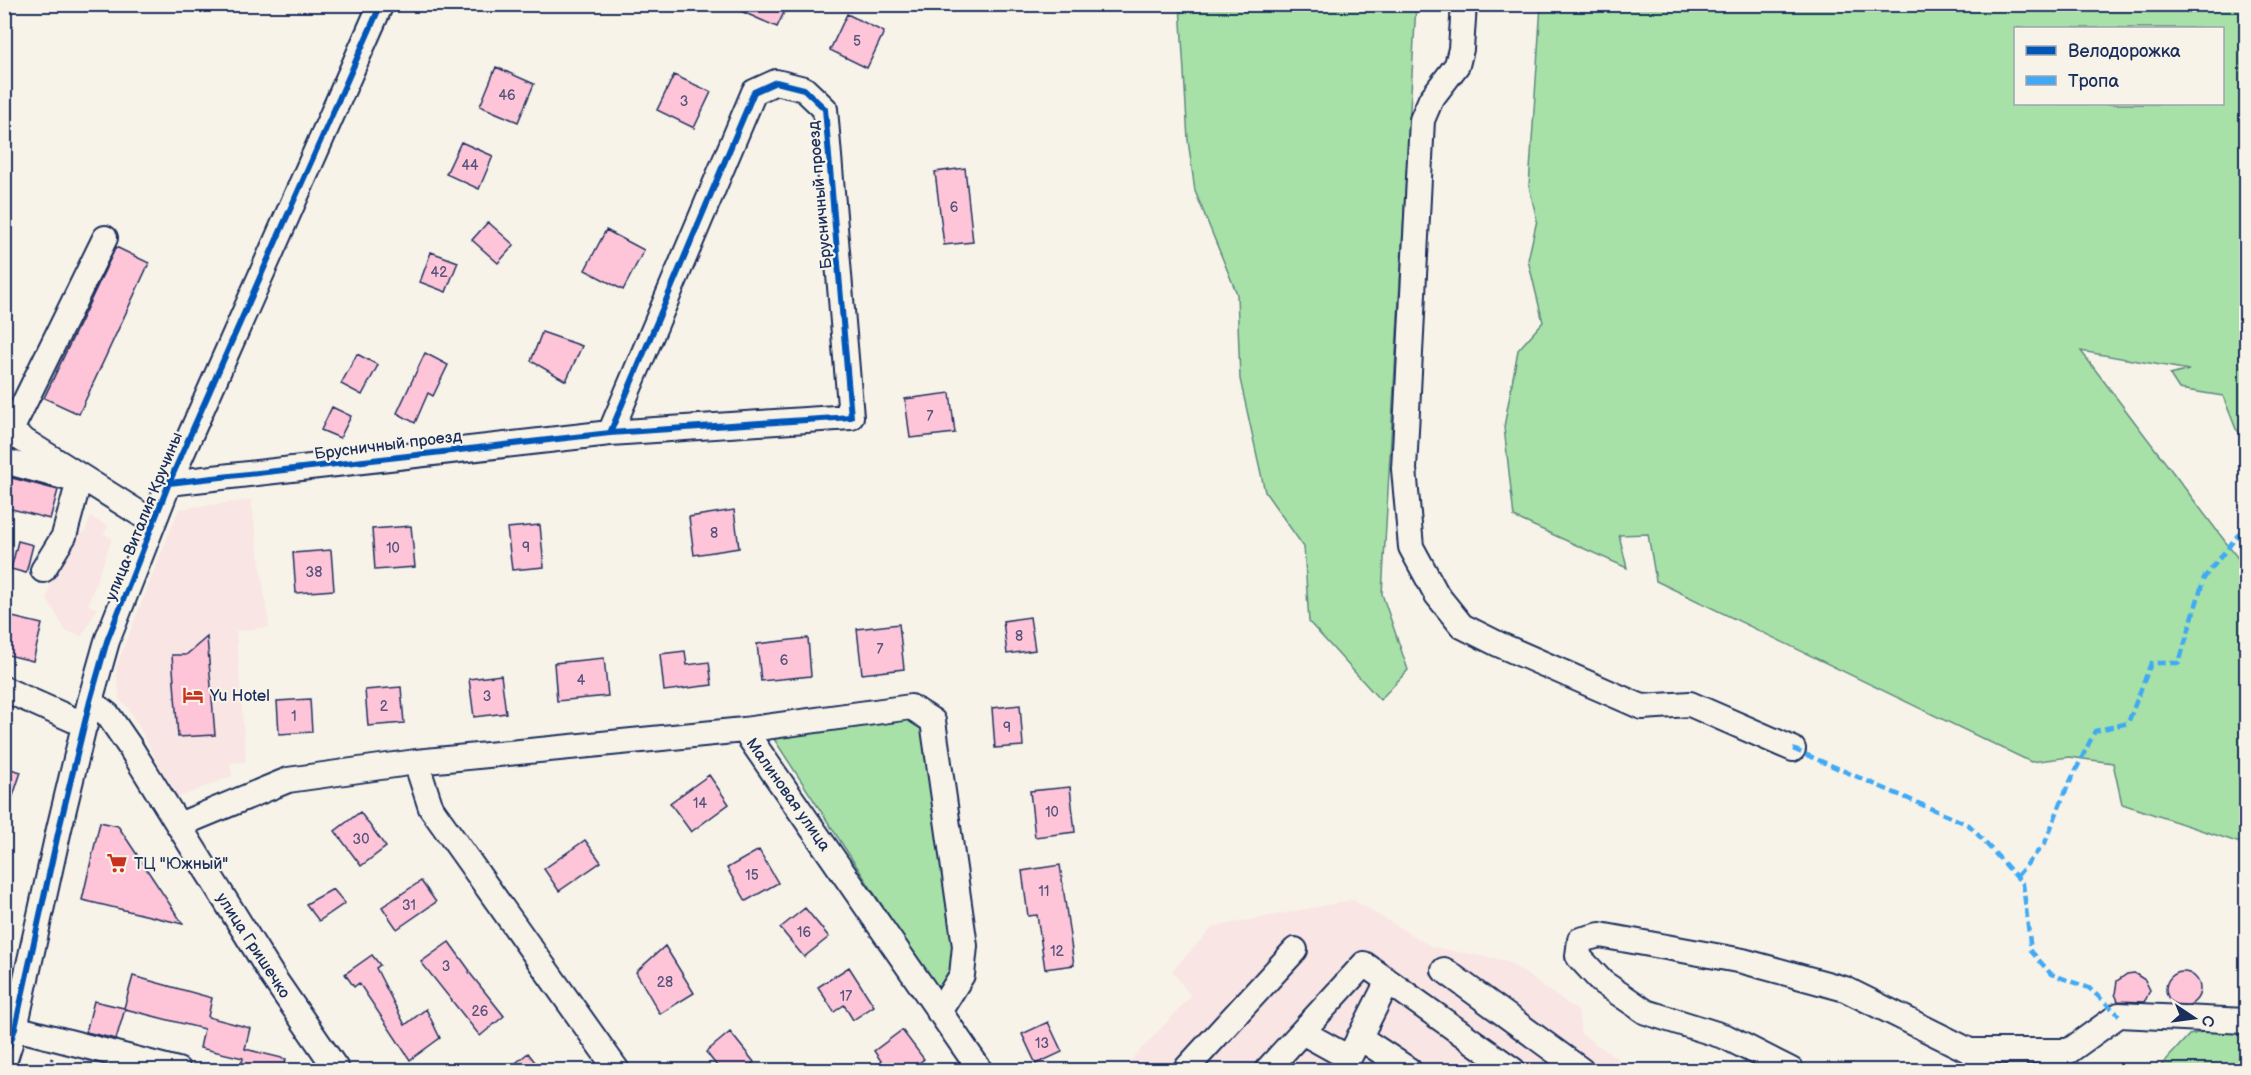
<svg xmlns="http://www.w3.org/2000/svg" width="2251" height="1075" font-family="'Balsamiq Sans',sans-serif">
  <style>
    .built { fill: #f9e5e3 }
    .green { fill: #a7e1a7; stroke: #618882; stroke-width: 1.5; fill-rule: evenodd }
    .building { fill: #fec4d8; stroke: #1b2f5e; stroke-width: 1.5 }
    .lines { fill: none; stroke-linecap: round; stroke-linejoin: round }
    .minor-casing { stroke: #1b2f5e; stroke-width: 28 }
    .path { stroke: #1b2f5e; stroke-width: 3; stroke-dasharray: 6 4.5; stroke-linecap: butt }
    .minor { stroke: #f7f3e8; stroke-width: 24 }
    .quiet { stroke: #3fa9f5; stroke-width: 4.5; stroke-dasharray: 9 4.5; stroke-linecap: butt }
    .cycleway-casing { stroke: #f7f3e8; stroke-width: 10 }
    .cycleway { stroke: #0057b8; stroke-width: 6 }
    .labels { text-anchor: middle; stroke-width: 4.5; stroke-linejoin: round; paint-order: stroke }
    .number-label { font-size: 14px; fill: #54547c }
    .street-label { font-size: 16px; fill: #1b2f5e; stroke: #f7f3e8 }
    .poi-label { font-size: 16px; fill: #1b2f5e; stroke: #f7f3e8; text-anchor: start }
  </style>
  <rect width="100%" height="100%" fill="#f7f3e8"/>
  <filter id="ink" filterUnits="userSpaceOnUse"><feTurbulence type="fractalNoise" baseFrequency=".0167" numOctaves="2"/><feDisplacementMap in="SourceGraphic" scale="12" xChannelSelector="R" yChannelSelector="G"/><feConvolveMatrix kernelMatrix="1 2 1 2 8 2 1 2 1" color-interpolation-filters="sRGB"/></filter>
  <g filter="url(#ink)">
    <path class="built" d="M 251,500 L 269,627 L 236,631 L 246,762 L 230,763 L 232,776 L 177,798 L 128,707 L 120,701 L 116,667 L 179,509 Z
      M 91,517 L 108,526 L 104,534 L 112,538 L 88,605 L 97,609 L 82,636 L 66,631 L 47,599 L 50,584 L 74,530 L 84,534 Z
      M 1353,900 L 1432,947 L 1507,961 L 1578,1011 L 1581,1034 L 1635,1070 L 1122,1070 L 1191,996 L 1172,971 L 1213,927 Z"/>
    <path class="green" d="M 1180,5 L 1416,5 L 1382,594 L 1408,670 L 1380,700 L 1309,622 L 1304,547 L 1265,492 L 1240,379 L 1237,294 L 1195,191 L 1188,140 Z
      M 1541,5 L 2246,5 L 2246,439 L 2236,429 L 2223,396 L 2179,389 L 2170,375 L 2189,370 L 2081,351 L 2246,569 L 2246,845 L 2122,804 L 2113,763 L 2069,757 L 2031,762 L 1656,581 L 1648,534 L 1619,535 L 1627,568 L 1514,517 L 1504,427 L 1518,350 L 1543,322 L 1528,260 L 1537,220 L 1529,186 ZM 2016,28 L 2222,28 L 2222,104 L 2016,104 Z
      M 908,717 L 924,727 L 958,942 L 954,975 L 937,990 L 774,739 Z
      M 2246,1022 L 2246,1070 L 2157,1070 L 2189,1035 Z"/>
    <path class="building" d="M 725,4 L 788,4 L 777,27 Z
      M 847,14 L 884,32 L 867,68 L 830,50 Z
      M 496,67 L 534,84 L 518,122 L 480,106 Z
      M 674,75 L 711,92 L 694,128 L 657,110 Z
      M 461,142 L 493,156 L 479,189 L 446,174 Z
      M 965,168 L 973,242 L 944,245 L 935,172 Z
      M 488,222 L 514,245 L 498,263 L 472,240 Z
      M 606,230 L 644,250 L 623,290 L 585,270 Z
      M 116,247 L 149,263 L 79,414 L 44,398 Z
      M 431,252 L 458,262 L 446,292 L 420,282 Z
      M 542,332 L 582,346 L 566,381 L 531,361 Z
      M 425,353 L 448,365 L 433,396 L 428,393 L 415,423 L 397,413 Z
      M 357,354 L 378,365 L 362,395 L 341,384 Z
      M 950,393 L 955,433 L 910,438 L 905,399 Z
      M 332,407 L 351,416 L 340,438 L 321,430 Z
      M 4,476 L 58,490 L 50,519 L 4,507 Z
      M 734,510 L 739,548 L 694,555 L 689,517 Z
      M 540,525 L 544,567 L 512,570 L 507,528 Z
      M 411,526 L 415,567 L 375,570 L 372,529 Z
      M 18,541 L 33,545 L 26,573 L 11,569 Z
      M 331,550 L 334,590 L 296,593 L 293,553 Z
      M 4,615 L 42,624 L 33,661 L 4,654 Z
      M 1030,617 L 1035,650 L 1007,654 L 1003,621 Z
      M 899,624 L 904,669 L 862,674 L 857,629 Z
      M 207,637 L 215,735 L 178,737 L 172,655 L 186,655 Z
      M 808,638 L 811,676 L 761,681 L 757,644 Z
      M 685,651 L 687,665 L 709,662 L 712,685 L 664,691 L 660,654 Z
      M 604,658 L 608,696 L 557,701 L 554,663 Z
      M 501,675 L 506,713 L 474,717 L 469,679 Z
      M 401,687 L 404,723 L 368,726 L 365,690 Z
      M 310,699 L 312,732 L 279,734 L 277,701 Z
      M 1020,705 L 1023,746 L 995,748 L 992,708 Z
      M 4,767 L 21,772 L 7,814 L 4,814 Z
      M 709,775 L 729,804 L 691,832 L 670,803 Z
      M 1070,787 L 1075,832 L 1035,837 L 1030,791 Z
      M 360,812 L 386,847 L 361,866 L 335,831 Z
      M 100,822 L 118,826 L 183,924 L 82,900 Z
      M 585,840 L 601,862 L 559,891 L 544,869 Z
      M 759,850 L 778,883 L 746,901 L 727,868 Z
      M 1060,865 L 1074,965 L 1045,969 L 1037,915 L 1028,916 L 1022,871 Z
      M 421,881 L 436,902 L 397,929 L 382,907 Z
      M 333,889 L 345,903 L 319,921 L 306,904 Z
      M 805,908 L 829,937 L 804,957 L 780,928 Z
      M 449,942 L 470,971 L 469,972 L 504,1016 L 480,1036 L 421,962 Z
      M 665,946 L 694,993 L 660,1014 L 636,972 Z
      M 372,955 L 380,965 L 376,968 L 405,1025 L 426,1009 L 440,1038 L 410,1060 L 359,983 L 354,987 L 345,974 Z
      M 849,967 L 874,1006 L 853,1020 L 844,1005 L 834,1012 L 818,987 Z
      M2166 989a17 17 0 1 1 34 0a17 17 0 1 1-34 0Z
      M 2134,973 L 2145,980 L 2150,990 L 2146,999 L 2144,1002 L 2118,1001 L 2115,994 L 2117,981 L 2127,974 Z
      M 133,976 L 212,998 L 208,1017 L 250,1028 L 245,1049 L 286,1059 L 283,1071 L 240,1071 L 243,1058 L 200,1048 L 204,1029 L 125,1009 L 116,1039 L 86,1032 L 94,1001 L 124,1008 Z
      M 1048,1022 L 1062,1052 L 1036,1064 L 1022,1034 Z
      M 902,1030 L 924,1059 L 909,1071 L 888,1071 L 874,1051 Z
      M 730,1032 L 754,1062 L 743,1071 L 721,1071 L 706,1052 Z
      M 528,1053 L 542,1071 L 506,1071 Z"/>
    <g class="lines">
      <g class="minor-casing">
        <path id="minor" d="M 1464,4 L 1461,49 L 1457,65 L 1431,99 L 1422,120 L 1404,469 L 1411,547 L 1437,595 L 1462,626 L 1498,644 L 1642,707 L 1690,704 L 1793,749
          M 4,428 L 153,522
          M 10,432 L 105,238
          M 4,461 L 71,479
          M 169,483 L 610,433 L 851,417 L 825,109 L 804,89 L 776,82 L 754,92 L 610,433
          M 43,570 L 64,536 L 79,481
          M 4,689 L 85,725
          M 90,701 L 108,715 L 130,747 L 273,977 L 337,1070
          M 744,730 L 911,707 L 933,721 L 965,946 L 962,975 L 939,1012
          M 416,762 L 431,808 L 617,1070
          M 179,825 L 288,780 L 416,762 L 744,730 L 980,1070
          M 1444,970 L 1581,1070
          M 15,1028 L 178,1070
          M 1302,1032 L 1349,1058
          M 1359,1037 L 1409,1070
          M 4,1062 L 15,1028 L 59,829 L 90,701 L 107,641 L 169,483 L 381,4
          M 1185,1070 L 1295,950
          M 1267,1070 L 1364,964 L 1513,1070
          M 1343,1070 L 1388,981
          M 1791,1070 L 1726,1037 L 1646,1012 L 1602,982 L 1578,956 L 1580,940 L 1600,935 L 1743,961 L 1845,989 L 1970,1051 L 2069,1051 L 2119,1015 L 2246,1021"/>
      </g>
      <path class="path" d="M 48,1070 L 52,1058"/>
      <use href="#minor" class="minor"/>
      <path class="quiet" d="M 1793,749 L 1969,825 L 2023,884 L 2031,951 L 2051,974 L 2089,988 L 2119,1015
        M 2017,876 L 2045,843 L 2066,790 L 2095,731 L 2128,723 L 2151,663 L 2179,663 L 2204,578 L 2246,525"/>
      <g class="cycleway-casing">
        <path id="cycleway" d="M 169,483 L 610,433 L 851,417 L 825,109 L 804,89 L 776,82 L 754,92 L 610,433
          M 4,1062 L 15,1028 L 59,829 L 90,701 L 107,641 L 169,483 L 381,4"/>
      </g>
      <use href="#cycleway" class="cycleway"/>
    </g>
  </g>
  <defs>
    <g id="hotel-bare" transform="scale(1.62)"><path d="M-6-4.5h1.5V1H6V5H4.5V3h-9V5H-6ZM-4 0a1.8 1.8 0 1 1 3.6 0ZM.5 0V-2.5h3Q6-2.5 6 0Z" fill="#c8321e" stroke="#f7f3e8" stroke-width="2.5" paint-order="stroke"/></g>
    <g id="supermarket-bare" transform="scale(1.62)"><path d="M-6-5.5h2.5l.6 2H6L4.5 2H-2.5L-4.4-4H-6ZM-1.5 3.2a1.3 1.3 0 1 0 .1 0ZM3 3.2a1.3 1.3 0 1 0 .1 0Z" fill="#c8321e" stroke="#f7f3e8" stroke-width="2.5" paint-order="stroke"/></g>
  </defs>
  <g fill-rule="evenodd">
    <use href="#hotel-bare" x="193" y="695"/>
    <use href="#supermarket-bare" x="117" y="863"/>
  </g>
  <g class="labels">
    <g class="number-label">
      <text x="857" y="46">5</text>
      <text x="507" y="100">46</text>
      <text x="684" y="106">3</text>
      <text x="470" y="170">44</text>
      <text x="954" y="212">6</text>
      <text x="439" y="277">42</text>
      <text x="930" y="421">7</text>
      <text x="714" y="538">8</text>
      <text x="526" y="552">9</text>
      <text x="393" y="553">10</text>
      <text x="314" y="577">38</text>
      <text x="1019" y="641">8</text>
      <text x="880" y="654">7</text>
      <text x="784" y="665">6</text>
      <text x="581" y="685">4</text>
      <text x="487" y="701">3</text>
      <text x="384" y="711">2</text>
      <text x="294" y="721">1</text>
      <text x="1007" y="732">9</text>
      <text x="700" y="808">14</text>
      <text x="1052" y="817">10</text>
      <text x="361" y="844">30</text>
      <text x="752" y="880">15</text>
      <text x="1044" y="896">11</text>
      <text x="409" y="910">31</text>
      <text x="804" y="937">16</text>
      <text x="1057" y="956">12</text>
      <text x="446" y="971">3</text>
      <text x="665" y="987">28</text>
      <text x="846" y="1001">17</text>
      <text x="480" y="1016">26</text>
      <text x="1042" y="1048">13</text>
    </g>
    <g class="street-label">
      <text transform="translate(819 195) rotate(-95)" y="6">Брусничный проезд</text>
      <text transform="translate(388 444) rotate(-7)" y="6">Брусничный проезд</text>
      <text transform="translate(143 516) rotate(-68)" y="6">улица Виталия Кручины</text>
      <text transform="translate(789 794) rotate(55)" y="6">Малиновая улица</text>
      <text transform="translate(254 945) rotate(57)" y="6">улица Гришечко</text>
    </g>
    <g class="poi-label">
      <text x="210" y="701">Yu Hotel</text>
      <text x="134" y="869">ТЦ "Южный"</text>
    </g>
  </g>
  <rect width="2251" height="1075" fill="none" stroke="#f7f3e8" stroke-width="24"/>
  <rect x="12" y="12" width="2227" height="1051" fill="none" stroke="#1b2f5e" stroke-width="2" filter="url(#ink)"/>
  <rect x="2014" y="27" width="210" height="78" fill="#f7f3e8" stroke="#9fa5b1" stroke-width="1.5"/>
  <rect x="2026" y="46" width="30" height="9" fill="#0057b8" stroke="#9fa5b1" stroke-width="1.5"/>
  <text x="2068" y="57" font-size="18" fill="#1b2f5e">Велодорожка</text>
  <rect x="2026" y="76" width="30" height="9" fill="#3fa9f5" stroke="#9fa5b1" stroke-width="1.5"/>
  <text x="2068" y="87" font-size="18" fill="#1b2f5e">Тропа</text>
  <g transform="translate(2194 1018) rotate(103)" stroke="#f7f3e8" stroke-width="4.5" paint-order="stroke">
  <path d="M0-4.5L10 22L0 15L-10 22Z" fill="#1b2f5e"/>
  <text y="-9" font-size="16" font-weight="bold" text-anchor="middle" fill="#1b2f5e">С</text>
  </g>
</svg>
